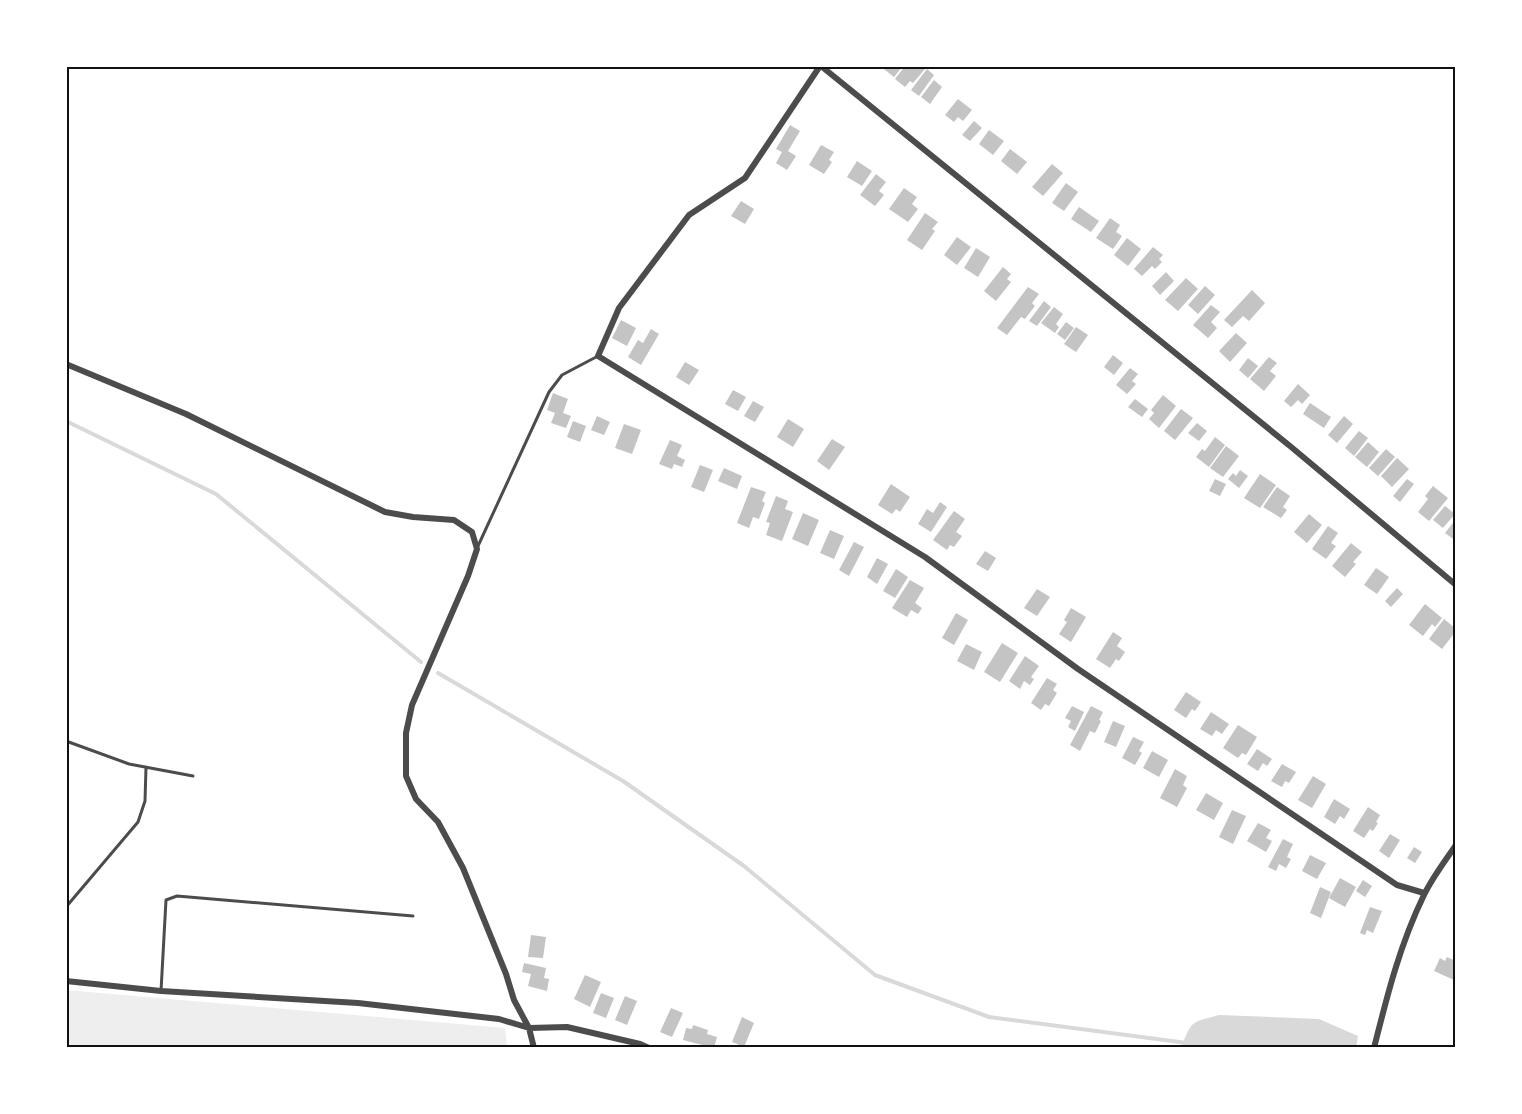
<svg xmlns="http://www.w3.org/2000/svg" width="1522" height="1114" font-family="'Noto Sans',sans-serif">
  <style>
    .green { fill: #eee }
    .water { fill: #d9d9d9 }
    .lines { fill: none; stroke-linecap: round; stroke-linejoin: round }
    .stream { stroke: #d9d9d9; stroke-width: 4 }
    .building { fill: #c4c4c4 }
    .service { stroke: #4c4c4c; stroke-width: 3 }
    .minor { stroke: #4c4c4c; stroke-width: 6 }
    .neatline { fill: none; stroke: #111; stroke-width: 2 }
  </style>
  <rect width="100%" height="100%" fill="#fff"/>
  <path class="green" d="M 66,990 L 505,1028 L 507,1048 L 66,1048 Z"/>
  <path class="water" d="M 1219,1015 L 1319,1019 L 1358,1036 L 1356,1048 L 1181,1048 C 1192,1020 1190,1023 1219,1015 Z"/>
  <g class="lines">
    <path class="stream" d="M 66,421 L 216,494 L 421,662
      M 438,673 L 623,781 L 744,866 L 875,975 L 989,1017 L 1187,1043"/>
  </g>
  <path class="building" d="M 880,66 L 903,66 L 894,77 Z
    M 905,66 L 921,66 L 925,69 L 913,83 L 910,81 L 905,87 L 895,79 Z
    M 927,69 L 934,75 L 919,96 L 911,90 Z
    M 934,80 L 942,87 L 930,104 L 921,97 Z
    M 958,99 L 972,110 L 963,121 L 958,117 L 954,122 L 945,115 Z
    M 974,121 L 982,128 L 970,141 L 962,135 Z
    M 790,125 L 800,131 L 788,151 L 796,156 L 787,170 L 776,163 L 782,152 L 776,149 Z
    M 989,130 L 1004,141 L 993,155 L 979,144 Z
    M 821,145 L 834,152 L 829,160 L 832,162 L 824,174 L 809,165 Z
    M 1010,149 L 1027,162 L 1017,174 L 1001,161 Z
    M 857,161 L 872,171 L 862,186 L 847,177 Z
    M 1052,164 L 1063,173 L 1043,196 L 1032,187 Z
    M 876,174 L 886,182 L 879,191 L 884,195 L 875,206 L 860,195 Z
    M 1066,183 L 1078,192 L 1064,211 L 1052,203 Z
    M 904,188 L 917,197 L 912,204 L 918,209 L 908,222 L 889,209 Z
    M 741,201 L 754,209 L 745,224 L 731,216 Z
    M 1079,207 L 1099,221 L 1091,232 L 1071,219 Z
    M 925,213 L 938,222 L 932,229 L 935,231 L 922,250 L 907,240 Z
    M 1110,218 L 1120,225 L 1116,232 L 1122,236 L 1113,249 L 1096,238 Z
    M 957,237 L 971,247 L 957,265 L 944,255 Z
    M 1127,238 L 1141,249 L 1128,266 L 1114,255 Z
    M 1153,247 L 1163,255 L 1159,259 L 1162,262 L 1155,269 L 1152,266 L 1142,276 L 1134,269 Z
    M 976,248 L 990,257 L 978,277 L 964,268 Z
    M 1003,267 L 1011,274 L 1007,279 L 1011,282 L 996,301 L 984,291 Z
    M 1166,272 L 1174,281 L 1160,295 L 1152,286 Z
    M 1186,278 L 1198,289 L 1178,311 L 1165,300 Z
    M 1205,286 L 1215,295 L 1198,314 L 1188,305 Z
    M 1028,287 L 1039,294 L 1032,303 L 1035,306 L 1025,319 L 1021,317 L 1007,335 L 997,328 Z
    M 1252,290 L 1265,303 L 1249,321 L 1243,316 L 1232,327 L 1224,320 Z
    M 1044,301 L 1051,307 L 1037,326 L 1029,321 Z
    M 1211,305 L 1220,312 L 1211,322 L 1217,328 L 1208,338 L 1193,325 Z
    M 1054,307 L 1063,314 L 1056,324 L 1059,327 L 1055,333 L 1041,323 Z
    M 621,320 L 636,328 L 627,346 L 612,338 Z
    M 1066,322 L 1074,328 L 1065,340 L 1057,334 Z
    M 1076,327 L 1088,335 L 1076,352 L 1064,344 Z
    M 651,329 L 659,334 L 641,365 L 628,357 L 638,340 L 643,343 Z
    M 1236,333 L 1247,343 L 1230,362 L 1219,351 Z
    M 1113,355 L 1123,363 L 1114,375 L 1104,367 Z
    M 1269,357 L 1277,363 L 1270,371 L 1276,376 L 1264,391 L 1250,379 Z
    M 1248,358 L 1258,366 L 1248,378 L 1239,370 Z
    M 685,362 L 699,370 L 689,385 L 676,377 Z
    M 1130,368 L 1138,374 L 1132,381 L 1136,384 L 1127,394 L 1116,385 Z
    M 1298,384 L 1310,395 L 1302,404 L 1298,400 L 1291,407 L 1284,401 Z
    M 733,390 L 746,397 L 738,411 L 725,404 Z
    M 553,393 L 568,399 L 563,413 L 571,416 L 566,428 L 551,423 L 555,413 L 547,410 Z
    M 1163,395 L 1176,406 L 1159,428 L 1149,419 L 1154,413 L 1151,410 Z
    M 1135,399 L 1148,409 L 1142,417 L 1128,407 Z
    M 753,401 L 764,407 L 755,422 L 744,416 Z
    M 1310,403 L 1331,417 L 1324,428 L 1303,414 Z
    M 1181,409 L 1193,418 L 1175,440 L 1164,431 Z
    M 597,416 L 610,422 L 604,435 L 591,430 Z
    M 1344,416 L 1353,424 L 1337,443 L 1328,435 Z
    M 788,419 L 804,429 L 793,447 L 777,437 Z
    M 573,421 L 586,426 L 580,442 L 567,437 Z
    M 1197,423 L 1207,431 L 1199,441 L 1188,433 Z
    M 624,424 L 641,430 L 632,454 L 615,448 Z
    M 1359,431 L 1368,438 L 1354,456 L 1345,448 Z
    M 1215,437 L 1225,445 L 1209,467 L 1196,457 L 1202,449 L 1205,451 Z
    M 832,439 L 845,447 L 829,470 L 817,461 Z
    M 670,440 L 682,445 L 677,456 L 685,460 L 682,467 L 674,464 L 672,469 L 659,464 Z
    M 1368,442 L 1379,452 L 1367,467 L 1355,457 Z
    M 1226,446 L 1239,456 L 1223,477 L 1210,468 Z
    M 1386,449 L 1395,457 L 1378,476 L 1369,468 Z
    M 1397,458 L 1409,469 L 1392,487 L 1381,476 Z
    M 700,465 L 713,470 L 704,492 L 691,487 Z
    M 724,468 L 742,476 L 737,489 L 718,481 Z
    M 1240,470 L 1248,476 L 1239,488 L 1228,479 L 1233,473 L 1236,476 Z
    M 1260,474 L 1276,485 L 1260,508 L 1244,498 Z
    M 1215,479 L 1226,484 L 1220,496 L 1209,491 Z
    M 1407,479 L 1414,484 L 1400,502 L 1393,496 Z
    M 891,484 L 910,497 L 900,512 L 896,509 L 892,514 L 878,505 Z
    M 1433,486 L 1448,498 L 1429,521 L 1418,512 L 1428,499 L 1425,496 Z
    M 751,487 L 766,492 L 762,501 L 765,503 L 759,519 L 753,517 L 749,528 L 737,523 Z
    M 1277,487 L 1290,496 L 1283,507 L 1287,510 L 1281,518 L 1263,507 Z
    M 776,496 L 788,501 L 785,509 L 793,512 L 782,541 L 766,535 L 770,523 L 766,522 Z
    M 940,502 L 947,507 L 931,532 L 918,524 L 927,509 L 933,513 Z
    M 1445,506 L 1455,514 L 1443,528 L 1433,520 Z
    M 954,511 L 965,519 L 956,532 L 962,536 L 954,547 L 950,545 L 947,550 L 933,540 Z
    M 803,513 L 819,520 L 808,546 L 792,539 Z
    M 1309,514 L 1322,525 L 1307,543 L 1294,532 Z
    M 1456,519 L 1456,541 L 1445,533 Z
    M 1328,526 L 1338,533 L 1331,543 L 1336,546 L 1326,559 L 1312,549 Z
    M 830,530 L 844,536 L 834,559 L 820,553 Z
    M 854,542 L 864,547 L 849,576 L 839,570 Z
    M 1351,543 L 1362,552 L 1353,562 L 1356,564 L 1345,577 L 1332,566 Z
    M 985,551 L 996,558 L 988,571 L 976,564 Z
    M 877,558 L 888,564 L 877,584 L 867,577 Z
    M 1376,568 L 1389,577 L 1377,594 L 1364,585 Z
    M 896,569 L 908,577 L 895,598 L 883,591 Z
    M 910,580 L 924,588 L 915,603 L 922,608 L 918,614 L 911,610 L 907,617 L 892,608 Z
    M 1397,588 L 1403,594 L 1391,607 L 1385,601 Z
    M 1037,589 L 1050,597 L 1037,616 L 1024,608 Z
    M 1425,604 L 1442,618 L 1435,627 L 1432,624 L 1423,636 L 1409,625 Z
    M 1071,608 L 1086,617 L 1071,642 L 1059,634 L 1067,622 L 1064,620 Z
    M 956,613 L 968,620 L 954,645 L 942,638 Z
    M 1444,619 L 1456,629 L 1456,631 L 1442,649 L 1429,639 Z
    M 1113,632 L 1122,638 L 1117,646 L 1125,652 L 1119,661 L 1116,659 L 1110,668 L 1096,659 Z
    M 1002,643 L 1018,653 L 1000,682 L 984,672 Z
    M 966,644 L 982,652 L 974,670 L 957,661 Z
    M 1025,656 L 1039,666 L 1031,677 L 1034,679 L 1030,685 L 1024,681 L 1020,689 L 1009,681 Z
    M 1047,678 L 1057,684 L 1053,690 L 1057,693 L 1049,706 L 1045,704 L 1041,710 L 1031,703 Z
    M 1186,692 L 1201,702 L 1195,711 L 1192,709 L 1186,718 L 1174,710 Z
    M 1072,706 L 1084,712 L 1075,731 L 1068,727 L 1071,721 L 1065,718 Z
    M 1091,706 L 1103,712 L 1099,720 L 1101,721 L 1095,733 L 1090,731 L 1080,751 L 1070,745 Z
    M 1211,712 L 1229,724 L 1222,734 L 1216,730 L 1212,736 L 1200,729 Z
    M 1113,721 L 1125,726 L 1116,747 L 1104,742 Z
    M 1238,725 L 1257,737 L 1246,755 L 1242,753 L 1238,758 L 1223,748 Z
    M 1133,737 L 1144,742 L 1139,751 L 1142,753 L 1135,765 L 1122,758 Z
    M 1257,749 L 1272,759 L 1267,766 L 1263,763 L 1258,771 L 1247,764 Z
    M 1152,751 L 1168,760 L 1159,777 L 1143,768 Z
    M 1282,764 L 1296,772 L 1289,783 L 1285,781 L 1282,787 L 1271,781 Z
    M 1175,769 L 1187,776 L 1183,785 L 1187,788 L 1177,807 L 1160,798 Z
    M 1313,776 L 1326,784 L 1312,808 L 1298,800 Z
    M 1206,793 L 1223,803 L 1214,820 L 1196,810 Z
    M 1334,799 L 1350,809 L 1344,819 L 1340,816 L 1335,824 L 1324,817 Z
    M 1368,807 L 1380,815 L 1376,822 L 1378,823 L 1373,831 L 1370,829 L 1364,838 L 1353,831 Z
    M 1232,810 L 1246,816 L 1233,844 L 1219,837 Z
    M 1258,823 L 1271,830 L 1266,838 L 1272,841 L 1266,852 L 1247,841 Z
    M 1390,834 L 1400,840 L 1389,858 L 1379,851 Z
    M 1283,839 L 1293,844 L 1287,857 L 1291,859 L 1286,868 L 1279,864 L 1276,871 L 1268,867 Z
    M 1414,847 L 1422,852 L 1415,863 L 1407,858 Z
    M 1310,855 L 1326,863 L 1317,879 L 1302,871 Z
    M 1340,878 L 1356,887 L 1345,907 L 1329,898 Z
    M 1363,880 L 1372,886 L 1365,897 L 1356,891 Z
    M 1320,887 L 1331,892 L 1321,918 L 1310,913 Z
    M 1370,907 L 1382,911 L 1373,933 L 1367,930 L 1365,935 L 1360,933 Z
    M 531,935 L 546,937 L 543,958 L 528,957 Z
    M 1447,957 L 1456,961 L 1456,976 L 1454,980 L 1434,971 L 1440,958 L 1445,961 Z
    M 524,963 L 546,968 L 544,978 L 549,979 L 547,991 L 528,986 L 531,974 L 522,972 Z
    M 585,975 L 601,982 L 590,1007 L 574,999 Z
    M 601,993 L 614,998 L 606,1018 L 593,1013 Z
    M 625,996 L 637,1001 L 627,1025 L 615,1020 Z
    M 671,1008 L 683,1013 L 672,1037 L 660,1032 Z
    M 742,1017 L 754,1023 L 744,1047 L 732,1042 Z
    M 693,1025 L 708,1030 L 707,1034 L 717,1037 L 714,1048 L 683,1040 L 686,1028 L 692,1029 Z"/>
  <g class="lines">
    <path class="service" d="M 478,546 L 549,392 L 562,375 L 598,356
      M 66,741 L 129,764 L 193,776
      M 66,907 L 138,822 L 145,801 L 146,767
      M 161,991 L 166,900 L 177,896 L 413,916"/>
    <path class="minor" d="M 820,66 L 745,178 L 689,215 L 619,308 L 598,356 L 925,557 L 1078,669 L 1397,885 L 1424,893
      M 821,66 L 1290,446 L 1456,585
      M 66,364 L 186,414 L 385,512 L 413,517 L 454,520 L 472,532 L 477,549 L 468,576 L 412,705 L 406,733 L 406,776 L 416,799 L 438,822 L 463,868 L 506,974 L 514,1000 L 529,1028 L 534,1048
      M 66,981 L 161,991 L 358,1003 L 499,1019 L 529,1028 L 567,1027 L 640,1044 L 649,1048
      M 1374,1048 C 1387,996 1400,944 1424,895 C 1432,878 1445,861 1456,845"/>
  </g>
  <rect width="1522" height="1114" fill="none" stroke="#ffffff" stroke-width="135"/>
  <rect x="68" y="68" width="1386" height="978" class="neatline"/>
</svg>
